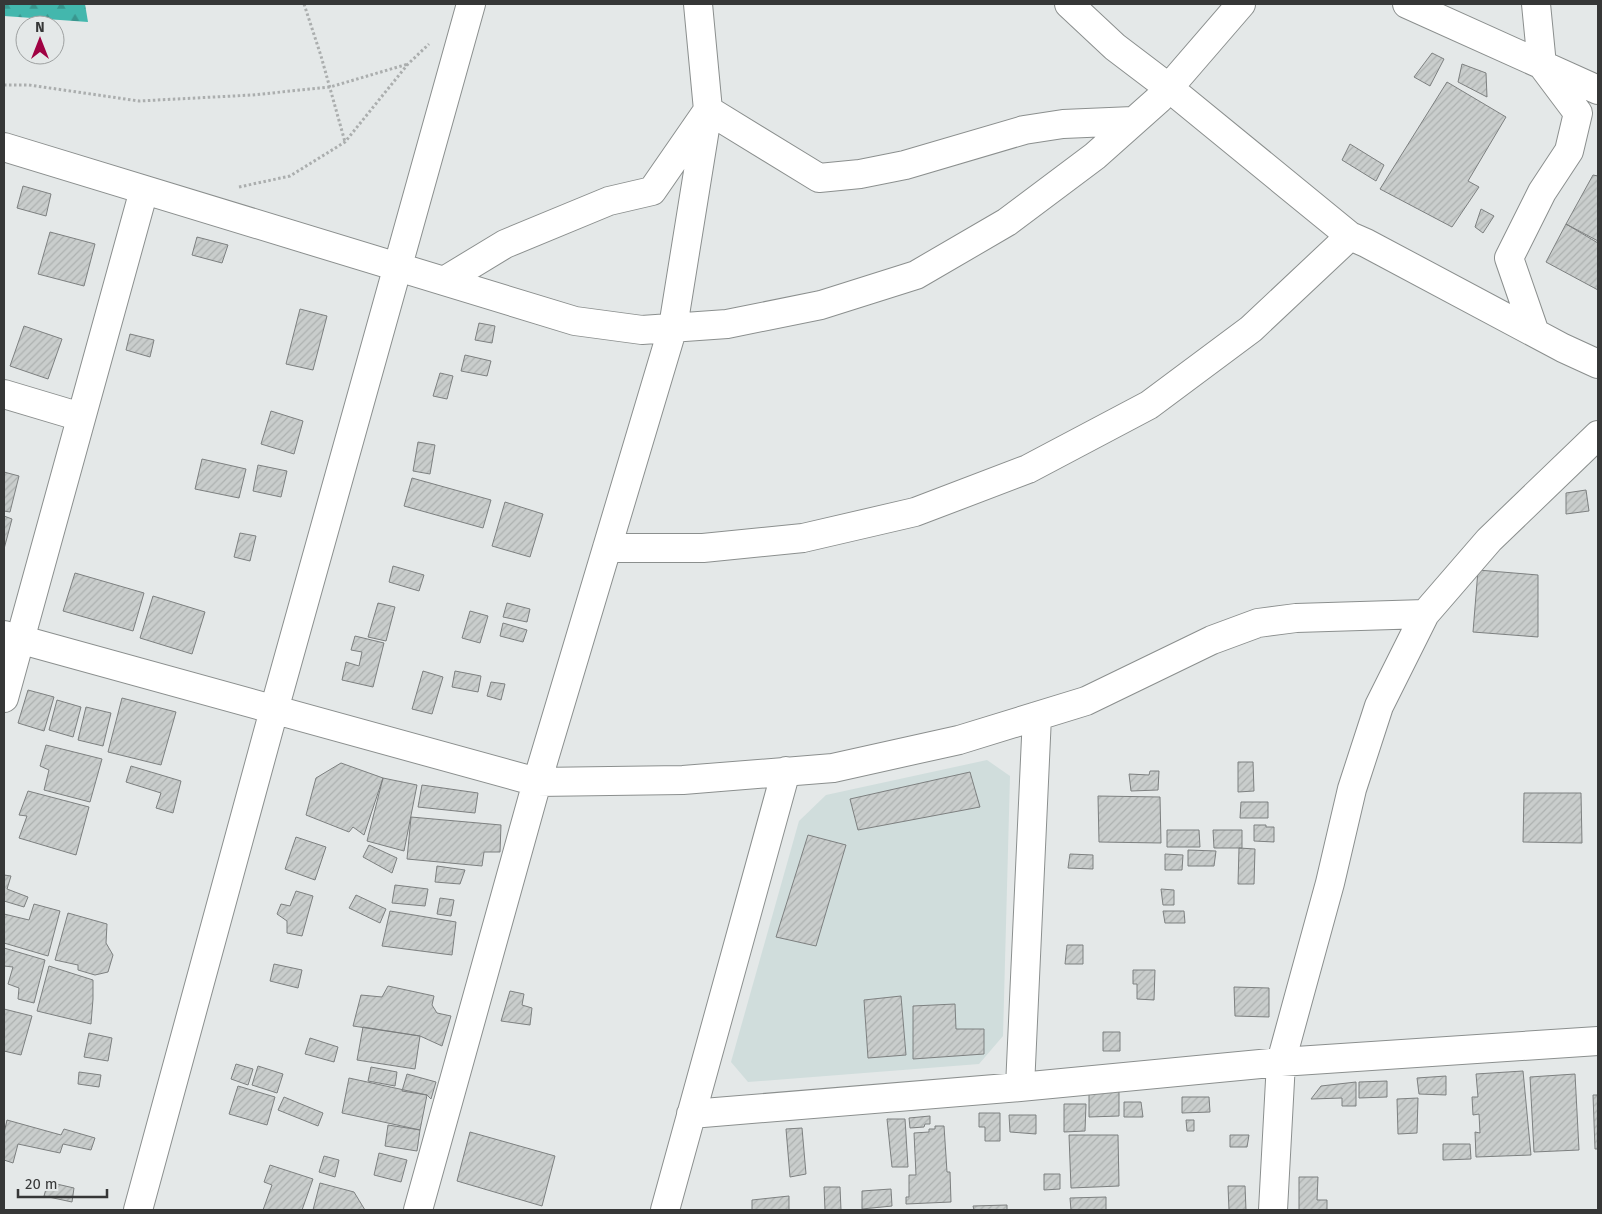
<svg xmlns="http://www.w3.org/2000/svg" width="1602" height="1214" font-family="'Fira Sans',sans-serif">
  <style>
    .built { fill: #d0dddc }
    .forest { fill: url(#forest-firs) }
    .building { fill: url(#building-hatch); stroke: #7d8080 }
    .lines { fill: none; stroke-linecap: round; stroke-linejoin: round }
    .minor-casing { stroke: #8b8f8e; stroke-width: 30 }
    .path { stroke: #abaeae; stroke-width: 3; stroke-dasharray: 2.5 2.5; stroke-linecap: butt }
    .minor { stroke: #fff; stroke-width: 28 }
  </style>
  <defs>
    <pattern id="forest-firs" width="22" height="20" patternUnits="userSpaceOnUse" patternTransform="scale(1.25)"><rect width="22" height="20" fill="#43b7ad"/><path d="M5 1l3.5 6h-7zM16 11l3.5 6h-7z" fill="#39968e"/></pattern>
    <pattern id="building-hatch" width="6" height="6" patternUnits="userSpaceOnUse" patternTransform="scale(1.25)"><rect width="6" height="6" fill="#c9cdcc"/><path d="M-1 1l2-2M0 6l6-6M5 7l2-2" fill="none" stroke="#adb1b0"/></pattern>
  </defs>
  <rect width="100%" height="100%" fill="#e4e8e8"/>
  <path class="built" d="M 987,760 L 1010,776 L 1003,1036 L 979,1064 L 748,1082 L 731,1062 L 799,821 L 826,795 Z"/>
  <path class="forest" d="M 4,4 L 85,4 L 88,22 L 4,16 Z"/>
  <path class="building" d="M 1432,53 L 1444,59 L 1430,86 L 1414,77 Z
    M 1462,64 L 1486,73 L 1487,97 L 1458,82 Z
    M 1447,82 L 1506,117 L 1468,181 L 1479,187 L 1452,227 L 1380,189 Z
    M 1350,144 L 1384,165 L 1376,181 L 1342,160 Z
    M 1593,175 L 1598,176 L 1598,241 L 1566,224 Z
    M 23,186 L 51,194 L 46,216 L 17,208 Z
    M 1481,209 L 1494,216 L 1483,233 L 1475,227 Z
    M 1566,224 L 1598,243 L 1598,290 L 1546,262 Z
    M 50,232 L 95,244 L 84,286 L 38,274 Z
    M 197,237 L 228,245 L 222,263 L 192,255 Z
    M 300,309 L 327,316 L 313,370 L 286,364 Z
    M 479,323 L 495,326 L 492,343 L 475,340 Z
    M 24,326 L 62,339 L 48,379 L 10,366 Z
    M 130,334 L 154,340 L 150,357 L 126,350 Z
    M 465,355 L 491,361 L 487,376 L 461,371 Z
    M 440,373 L 453,376 L 447,399 L 433,396 Z
    M 271,411 L 303,421 L 294,454 L 261,444 Z
    M 418,442 L 435,445 L 430,474 L 413,471 Z
    M 202,459 L 246,469 L 239,498 L 195,489 Z
    M 258,465 L 287,471 L 281,497 L 253,491 Z
    M 4,472 L 19,476 L 10,512 L 4,511 Z
    M 412,478 L 491,500 L 483,528 L 404,506 Z
    M 1586,490 L 1589,511 L 1566,514 L 1566,493 Z
    M 505,502 L 543,514 L 530,557 L 492,546 Z
    M 4,516 L 12,519 L 4,549 Z
    M 240,533 L 256,536 L 250,561 L 234,557 Z
    M 393,566 L 424,575 L 419,591 L 389,582 Z
    M 1478,570 L 1538,575 L 1538,637 L 1473,632 Z
    M 75,573 L 144,593 L 133,631 L 63,611 Z
    M 153,596 L 205,612 L 192,654 L 140,638 Z
    M 378,603 L 395,607 L 386,641 L 368,637 Z
    M 507,603 L 530,609 L 527,622 L 503,617 Z
    M 470,611 L 488,616 L 480,643 L 462,638 Z
    M 503,623 L 527,630 L 523,642 L 500,636 Z
    M 355,636 L 384,643 L 373,687 L 342,680 L 346,662 L 359,666 L 362,652 L 351,650 Z
    M 423,671 L 443,677 L 432,714 L 412,709 Z
    M 455,671 L 481,676 L 478,692 L 452,687 Z
    M 491,682 L 505,684 L 501,700 L 487,696 Z
    M 28,690 L 54,697 L 44,731 L 18,723 Z
    M 122,698 L 176,712 L 161,765 L 108,752 Z
    M 57,700 L 81,707 L 73,737 L 49,730 Z
    M 86,707 L 111,713 L 103,746 L 78,740 Z
    M 46,745 L 102,759 L 90,802 L 44,790 L 49,770 L 40,766 Z
    M 1238,762 L 1253,762 L 1254,791 L 1238,792 Z
    M 341,763 L 383,778 L 364,835 L 353,827 L 349,832 L 306,815 L 316,778 Z
    M 131,766 L 181,781 L 173,813 L 156,808 L 161,793 L 126,782 Z
    M 1150,771 L 1159,771 L 1158,790 L 1131,791 L 1129,774 L 1149,775 Z
    M 970,772 L 980,807 L 858,830 L 850,799 Z
    M 383,778 L 417,785 L 404,851 L 367,841 Z
    M 422,785 L 478,793 L 475,813 L 418,807 Z
    M 28,791 L 89,807 L 76,855 L 19,838 L 27,816 L 19,815 Z
    M 1524,793 L 1581,793 L 1582,843 L 1523,842 Z
    M 1098,796 L 1160,797 L 1161,843 L 1099,842 Z
    M 1241,802 L 1268,802 L 1268,818 L 1240,818 Z
    M 411,817 L 501,825 L 500,852 L 484,852 L 482,866 L 407,859 Z
    M 1254,825 L 1266,825 L 1266,827 L 1274,827 L 1274,842 L 1254,841 Z
    M 1167,830 L 1199,830 L 1200,847 L 1167,847 Z
    M 1213,830 L 1242,830 L 1242,848 L 1214,848 Z
    M 808,835 L 846,845 L 816,946 L 776,937 Z
    M 296,837 L 326,847 L 315,880 L 285,869 Z
    M 369,845 L 397,858 L 392,873 L 363,857 Z
    M 1239,848 L 1255,849 L 1254,884 L 1238,884 Z
    M 1188,850 L 1216,851 L 1214,866 L 1188,866 Z
    M 1070,854 L 1093,855 L 1093,869 L 1068,868 Z
    M 1165,854 L 1183,855 L 1182,870 L 1165,870 Z
    M 437,866 L 465,870 L 460,884 L 435,882 Z
    M 4,875 L 11,876 L 7,889 L 28,897 L 24,907 L 4,901 Z
    M 395,885 L 428,889 L 425,906 L 392,903 Z
    M 1161,889 L 1174,890 L 1174,905 L 1163,905 Z
    M 296,891 L 313,896 L 302,936 L 287,933 L 287,921 L 277,914 L 281,904 L 290,906 Z
    M 356,895 L 386,909 L 380,923 L 349,908 Z
    M 440,898 L 454,900 L 451,916 L 437,914 Z
    M 34,904 L 60,911 L 48,956 L 4,943 L 4,914 L 29,920 Z
    M 390,911 L 456,922 L 452,955 L 382,946 Z
    M 1163,911 L 1184,911 L 1185,923 L 1165,923 Z
    M 68,913 L 107,924 L 106,943 L 113,955 L 108,972 L 95,975 L 78,970 L 78,965 L 55,960 Z
    M 1067,945 L 1083,945 L 1083,964 L 1065,964 Z
    M 4,948 L 45,960 L 34,1003 L 18,999 L 19,988 L 8,984 L 13,967 L 4,966 Z
    M 274,964 L 302,970 L 298,988 L 270,981 Z
    M 49,966 L 93,980 L 93,999 L 91,1024 L 37,1011 Z
    M 1133,970 L 1155,970 L 1154,1000 L 1137,999 L 1137,984 L 1133,984 Z
    M 388,986 L 434,996 L 432,1005 L 437,1013 L 451,1016 L 442,1046 L 420,1036 L 353,1026 L 361,995 L 382,997 Z
    M 1234,987 L 1269,988 L 1269,1017 L 1235,1016 Z
    M 510,991 L 524,994 L 522,1005 L 532,1008 L 530,1025 L 501,1021 Z
    M 901,996 L 906,1055 L 868,1058 L 864,1000 Z
    M 955,1004 L 956,1029 L 984,1029 L 984,1054 L 913,1059 L 913,1006 Z
    M 4,1009 L 32,1016 L 21,1055 L 4,1051 Z
    M 363,1027 L 420,1036 L 415,1069 L 357,1060 Z
    M 1103,1032 L 1120,1032 L 1120,1051 L 1103,1051 Z
    M 89,1033 L 112,1038 L 108,1061 L 84,1057 Z
    M 310,1038 L 338,1047 L 334,1062 L 305,1054 Z
    M 236,1064 L 253,1069 L 248,1085 L 231,1079 Z
    M 258,1066 L 283,1074 L 277,1093 L 252,1085 Z
    M 371,1067 L 397,1072 L 395,1086 L 368,1081 Z
    M 1523,1071 L 1531,1155 L 1476,1157 L 1475,1132 L 1480,1133 L 1479,1114 L 1473,1115 L 1472,1097 L 1478,1097 L 1476,1074 Z
    M 79,1072 L 101,1075 L 99,1087 L 78,1084 Z
    M 407,1074 L 436,1082 L 431,1099 L 427,1095 L 402,1091 Z
    M 1575,1074 L 1579,1150 L 1534,1152 L 1530,1077 Z
    M 1446,1076 L 1446,1095 L 1419,1094 L 1417,1078 Z
    M 349,1078 L 427,1095 L 420,1130 L 342,1113 Z
    M 1387,1081 L 1387,1097 L 1359,1098 L 1359,1082 Z
    M 1356,1082 L 1356,1106 L 1342,1106 L 1342,1098 L 1311,1099 L 1321,1086 Z
    M 238,1086 L 275,1097 L 267,1125 L 229,1114 Z
    M 1119,1089 L 1119,1116 L 1089,1117 L 1089,1092 Z
    M 1593,1095 L 1598,1095 L 1598,1149 L 1595,1149 Z
    M 284,1097 L 323,1113 L 318,1126 L 278,1110 Z
    M 1182,1097 L 1209,1097 L 1210,1112 L 1182,1113 Z
    M 1418,1098 L 1417,1133 L 1398,1134 L 1397,1099 Z
    M 1124,1102 L 1141,1102 L 1143,1117 L 1124,1117 Z
    M 1064,1104 L 1086,1104 L 1085,1131 L 1064,1132 Z
    M 979,1113 L 1000,1113 L 1000,1141 L 985,1141 L 985,1127 L 979,1127 Z
    M 1009,1115 L 1036,1115 L 1036,1134 L 1010,1132 Z
    M 930,1116 L 930,1124 L 925,1124 L 924,1127 L 910,1128 L 909,1118 Z
    M 887,1119 L 905,1119 L 908,1167 L 892,1167 Z
    M 7,1120 L 61,1135 L 64,1129 L 95,1138 L 91,1150 L 63,1144 L 60,1153 L 18,1144 L 13,1163 L 4,1160 L 4,1133 Z
    M 1186,1120 L 1194,1120 L 1194,1131 L 1187,1131 Z
    M 388,1125 L 420,1130 L 417,1151 L 385,1146 Z
    M 935,1126 L 944,1126 L 947,1172 L 950,1172 L 951,1202 L 906,1204 L 906,1197 L 909,1197 L 909,1175 L 916,1175 L 914,1133 L 929,1132 L 929,1129 L 935,1129 Z
    M 802,1128 L 806,1174 L 790,1177 L 786,1129 Z
    M 470,1132 L 555,1156 L 542,1206 L 457,1181 Z
    M 1069,1135 L 1118,1135 L 1119,1186 L 1071,1188 Z
    M 1230,1135 L 1249,1135 L 1247,1147 L 1230,1147 Z
    M 1443,1144 L 1470,1144 L 1471,1159 L 1443,1160 Z
    M 379,1153 L 407,1160 L 401,1182 L 374,1175 Z
    M 324,1156 L 339,1160 L 335,1177 L 319,1172 Z
    M 270,1165 L 313,1179 L 302,1210 L 263,1210 L 272,1185 L 264,1182 Z
    M 1044,1174 L 1060,1174 L 1060,1189 L 1044,1190 Z
    M 1299,1177 L 1318,1177 L 1317,1200 L 1327,1200 L 1327,1210 L 1299,1210 Z
    M 48,1182 L 74,1188 L 72,1202 L 44,1196 Z
    M 320,1183 L 354,1192 L 365,1210 L 313,1210 Z
    M 1228,1186 L 1245,1186 L 1246,1210 L 1229,1210 Z
    M 824,1187 L 840,1187 L 841,1210 L 825,1210 Z
    M 891,1189 L 892,1206 L 862,1209 L 862,1191 Z
    M 789,1196 L 789,1210 L 752,1210 L 752,1200 Z
    M 1106,1197 L 1106,1210 L 1071,1210 L 1070,1198 Z
    M 1007,1205 L 1007,1210 L 974,1210 L 973,1206 Z"/>
  <g class="lines">
    <g class="minor-casing">
      <path id="minor" d="M 1069,4 L 1115,47 L 1169,88 L 1350,236 L 1366,243 L 1563,348 L 1598,364
        M 1407,4 L 1598,90
        M 4,147 L 575,321 L 642,330 L 727,324 L 821,305 L 916,275 L 1007,222 L 1095,156 L 1159,99 L 1241,4
        M 444,281 L 505,244 L 609,201 L 652,191 L 708,110 L 819,178 L 860,174 L 905,165 L 1024,130 L 1063,124 L 1133,121
        M 1535,333 L 1509,258 L 1542,192 L 1569,151 L 1578,113 L 1542,65 L 1536,4
        M 4,394 L 81,417
        M 607,548 L 703,548 L 803,538 L 915,512 L 1028,469 L 1149,405 L 1251,329 L 1350,236
        M 4,635 L 537,782 L 683,780 L 833,768 L 959,740 L 1086,701 L 1212,640 L 1258,623 L 1296,618 L 1425,614
        M 4,698 L 144,190
        M 1020,1087 L 1037,716
        M 691,1114 L 1020,1087 L 1281,1062 L 1598,1041
        M 138,1210 L 274,710 L 471,4
        M 418,1210 L 537,782 L 673,327 L 708,110 L 698,4
        M 665,1210 L 786,771
        M 1273,1210 L 1281,1062 L 1330,883 L 1352,789 L 1379,706 L 1425,614 L 1489,540 L 1598,435"/>
    </g>
    <path class="path" d="M 304,4 L 321,56 L 345,142
      M 4,85 L 29,85 L 139,101 L 252,95 L 330,87 L 408,64
      M 239,187 L 290,176 L 345,142 L 408,64 L 429,44"/>
    <use href="#minor" class="minor"/>
  </g>
  <rect width="1602" height="1214" fill="none" stroke="#363737" stroke-width="10"/>
  <g transform="translate(40 40)"><circle r="24" fill="#e4e8e8" stroke="#9ea1a1"/>
  <path d="M0-4L9 19L0 12L-9 19Z" fill="#a00243"/>
  <text y="-8" font-size="14" font-weight="bold" text-anchor="middle" fill="#363737">N</text>
  </g>
  <path d="M18 1189v8h89v-8" fill="none" stroke="#363737" stroke-width="2.5"/>
  <text x="25" y="1189" font-size="15" fill="#363737" stroke="#e4e8e8" stroke-width="4" paint-order="stroke">20 m</text>
</svg>
